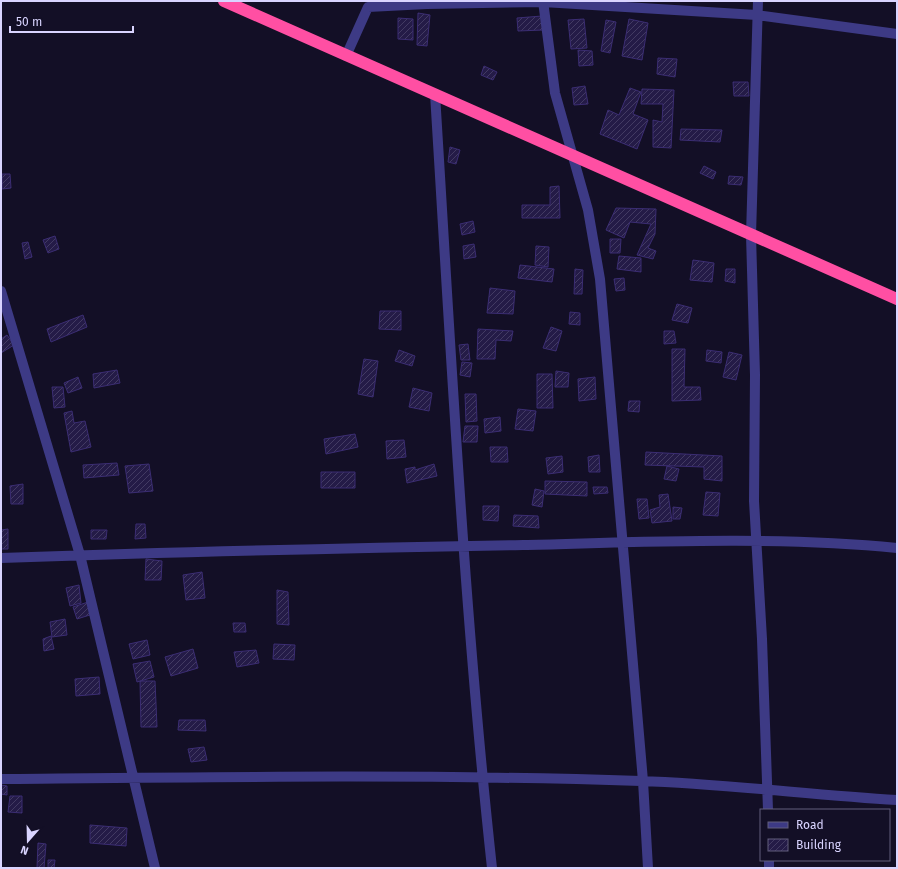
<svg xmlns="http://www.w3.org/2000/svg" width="898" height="869" font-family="'Fira Sans',sans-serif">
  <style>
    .building { fill: url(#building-hatch); stroke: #3b2d73 }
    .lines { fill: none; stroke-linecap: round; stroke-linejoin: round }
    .minor { stroke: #3d3a85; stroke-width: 10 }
    .highway { stroke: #ff4fa3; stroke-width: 12 }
  </style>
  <defs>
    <pattern id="building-hatch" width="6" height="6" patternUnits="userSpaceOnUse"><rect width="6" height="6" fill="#241b47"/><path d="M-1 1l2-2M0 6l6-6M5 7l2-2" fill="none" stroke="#433b63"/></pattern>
  </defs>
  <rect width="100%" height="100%" fill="#130f26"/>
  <path class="building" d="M 418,13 L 430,15 L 427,46 L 417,45 Z
    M 542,16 L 543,30 L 518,31 L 517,18 Z
    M 398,18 L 413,19 L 413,40 L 398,39 Z
    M 584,19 L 587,48 L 571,49 L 568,20 Z
    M 629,19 L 648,23 L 642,60 L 622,56 Z
    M 606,20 L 616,22 L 610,53 L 601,51 Z
    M 578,50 L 592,51 L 593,65 L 579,66 Z
    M 658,58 L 677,59 L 675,77 L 657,74 Z
    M 484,66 L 497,72 L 493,80 L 481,75 Z
    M 733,82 L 748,82 L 749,96 L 734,96 Z
    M 585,86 L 588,104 L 574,105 L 572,88 Z
    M 630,88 L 641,92 L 633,114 L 648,120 L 637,149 L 600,134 L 608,110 L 619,115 Z
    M 642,89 L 674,90 L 671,148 L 653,147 L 653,120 L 662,122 L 663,104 L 641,104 Z
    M 681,129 L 722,130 L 720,142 L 680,140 Z
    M 450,147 L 460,150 L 456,164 L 448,162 Z
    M 704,166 L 716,172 L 713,179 L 700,173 Z
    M 2,174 L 10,174 L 11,188 L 2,189 Z
    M 729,176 L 743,177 L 741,185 L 728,184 Z
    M 559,186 L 560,218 L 522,218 L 522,205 L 550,205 L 550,187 Z
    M 616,208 L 656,209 L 655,234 L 648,248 L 656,251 L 653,259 L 637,255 L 651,224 L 630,222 L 624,238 L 606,230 Z
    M 473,221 L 475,232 L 462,235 L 460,224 Z
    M 55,236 L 59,249 L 48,253 L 43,240 Z
    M 610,239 L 621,239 L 620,253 L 610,253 Z
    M 28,242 L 32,257 L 25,259 L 22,243 Z
    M 474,244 L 476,257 L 464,259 L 463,246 Z
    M 536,246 L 549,247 L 548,267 L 535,265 Z
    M 619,256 L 641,258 L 641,272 L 617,269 Z
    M 693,260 L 714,263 L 712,282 L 690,280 Z
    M 520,265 L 554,269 L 552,282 L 518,278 Z
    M 575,269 L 583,270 L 582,294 L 574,294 Z
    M 726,269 L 735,269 L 735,283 L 725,281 Z
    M 624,278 L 625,290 L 616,291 L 614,279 Z
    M 490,288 L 515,291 L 513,314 L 487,313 Z
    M 677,304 L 692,308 L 688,323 L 672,320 Z
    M 380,311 L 401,311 L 401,330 L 379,329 Z
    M 570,312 L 580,313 L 580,325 L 569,324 Z
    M 83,315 L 87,327 L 51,342 L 47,329 Z
    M 551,327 L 562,331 L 556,351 L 543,348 Z
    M 478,329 L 513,331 L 511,341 L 496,340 L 495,359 L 477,359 Z
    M 664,331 L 674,331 L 676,343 L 664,344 Z
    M 7,335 L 14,345 L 1,353 L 1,339 Z
    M 468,344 L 470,360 L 461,360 L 459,345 Z
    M 672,349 L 685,349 L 684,387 L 700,387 L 701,400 L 672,401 Z
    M 399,350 L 415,356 L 412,366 L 395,361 Z
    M 707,350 L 722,352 L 721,363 L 706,361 Z
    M 729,352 L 742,355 L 736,380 L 723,377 Z
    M 364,359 L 378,361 L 373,397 L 358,394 Z
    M 462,362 L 472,363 L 470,377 L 460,375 Z
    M 117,370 L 120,383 L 94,388 L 93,374 Z
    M 556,371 L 569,373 L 568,387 L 555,387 Z
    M 537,374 L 552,374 L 553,408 L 537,408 Z
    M 78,377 L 82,388 L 68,393 L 64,383 Z
    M 595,377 L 596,399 L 579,401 L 578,379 Z
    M 52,387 L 63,387 L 65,407 L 54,408 Z
    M 413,388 L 432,393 L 429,411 L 409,407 Z
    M 465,394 L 476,394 L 477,421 L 466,422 Z
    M 629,401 L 640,401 L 639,412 L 628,411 Z
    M 518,409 L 536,411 L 533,431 L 515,429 Z
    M 72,411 L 74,423 L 85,421 L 91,447 L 71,452 L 64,413 Z
    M 500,417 L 501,431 L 485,433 L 484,419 Z
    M 465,426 L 478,426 L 477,442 L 463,442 Z
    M 355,434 L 358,447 L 326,454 L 324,439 Z
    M 404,440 L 406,457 L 387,459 L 386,441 Z
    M 490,447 L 507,447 L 508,462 L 491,462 Z
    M 646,452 L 722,456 L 722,481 L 704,479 L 704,467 L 645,465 Z
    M 599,455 L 600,472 L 589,472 L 588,457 Z
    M 562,456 L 563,472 L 548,474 L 546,458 Z
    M 117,463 L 119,475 L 84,478 L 83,465 Z
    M 149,464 L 153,491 L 129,493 L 125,466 Z
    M 434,464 L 437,476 L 407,483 L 405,469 L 415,467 L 415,470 Z
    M 667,466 L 679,469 L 676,481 L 664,479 Z
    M 321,472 L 355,472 L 355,488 L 321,488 Z
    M 545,481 L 587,482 L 587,496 L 545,494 Z
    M 23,484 L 23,504 L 11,504 L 10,486 Z
    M 593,487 L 607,487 L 608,493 L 594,494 Z
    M 535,489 L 544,491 L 542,507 L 532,505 Z
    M 706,492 L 720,493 L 718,516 L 703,515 Z
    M 668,494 L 672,521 L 652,523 L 650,510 L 660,507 L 659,495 Z
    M 637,499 L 647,499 L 649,518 L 639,519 Z
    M 483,506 L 499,506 L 498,521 L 483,520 Z
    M 673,507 L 682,508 L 680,519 L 673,519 Z
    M 514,515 L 538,516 L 539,528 L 513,526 Z
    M 136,524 L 145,524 L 146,538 L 135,539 Z
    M 8,529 L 8,549 L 1,549 L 1,530 Z
    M 91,530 L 107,530 L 106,539 L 91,539 Z
    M 146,559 L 162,561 L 161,580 L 145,580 Z
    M 202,572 L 205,598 L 186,600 L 183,575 Z
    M 79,585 L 81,603 L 70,606 L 66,588 Z
    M 277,590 L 288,592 L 289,625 L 277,624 Z
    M 88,602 L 93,614 L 77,619 L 73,607 Z
    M 65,619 L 67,635 L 52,637 L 50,622 Z
    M 233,623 L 245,623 L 246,632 L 234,632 Z
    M 51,636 L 54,649 L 44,651 L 43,639 Z
    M 147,640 L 150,655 L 133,659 L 129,644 Z
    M 274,644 L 295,645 L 294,660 L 273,659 Z
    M 193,649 L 198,668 L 171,676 L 165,657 Z
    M 256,650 L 259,663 L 237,667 L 234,652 Z
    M 150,661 L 154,677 L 137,682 L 133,664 Z
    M 99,677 L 100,694 L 76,696 L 75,679 Z
    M 140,681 L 155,681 L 157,727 L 141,727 Z
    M 179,720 L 205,720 L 206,731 L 178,730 Z
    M 204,747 L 207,760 L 191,762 L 188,749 Z
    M 1,785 L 7,786 L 7,795 L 1,794 Z
    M 10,796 L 22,796 L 22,813 L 8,812 Z
    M 90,825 L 127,828 L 126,846 L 90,843 Z
    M 38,843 L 46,844 L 44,868 L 37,868 Z
    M 48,860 L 55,860 L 54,868 L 48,868 Z"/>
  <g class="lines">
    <path class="minor" d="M 543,1 L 555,93 L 588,210 L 600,279 L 643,781 L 648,868
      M 758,1 L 751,235 L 755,375 L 754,501 L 762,639 L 768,810
      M 346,56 L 368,7 L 427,4 L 543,2 L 757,15 L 897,34
      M 435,94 C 451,352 464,611 492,868
      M 1,291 L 80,555 L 155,868
      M 1,558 C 175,552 349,548 523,545 C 646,542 775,536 897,548
      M 1,779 C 214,777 428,774 641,781 C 727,784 812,795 897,800
      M 769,860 L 769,868"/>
    <path class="highway" d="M 224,1 L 897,299"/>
  </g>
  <rect width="898" height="869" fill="none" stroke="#d9d4ff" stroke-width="4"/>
  <rect x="760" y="809" width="130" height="52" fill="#130f26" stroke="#625e7d"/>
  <rect x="768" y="822" width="20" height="6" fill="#3d3a85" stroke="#625e7d"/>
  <text x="796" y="829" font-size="12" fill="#d9d4ff">Road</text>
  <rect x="768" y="839" width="20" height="12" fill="url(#building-hatch)" stroke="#625e7d"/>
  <text x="796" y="849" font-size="12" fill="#d9d4ff">Building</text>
  <g transform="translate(28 841) rotate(200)" stroke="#130f26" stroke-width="3" paint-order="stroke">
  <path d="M0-3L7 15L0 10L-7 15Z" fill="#d9d4ff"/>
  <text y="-6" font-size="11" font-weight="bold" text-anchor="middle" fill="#d9d4ff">N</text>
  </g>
  <path d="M10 26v6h123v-6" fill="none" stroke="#d9d4ff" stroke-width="2"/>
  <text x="16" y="26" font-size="12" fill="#d9d4ff" stroke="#130f26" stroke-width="3" paint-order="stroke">50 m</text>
</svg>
